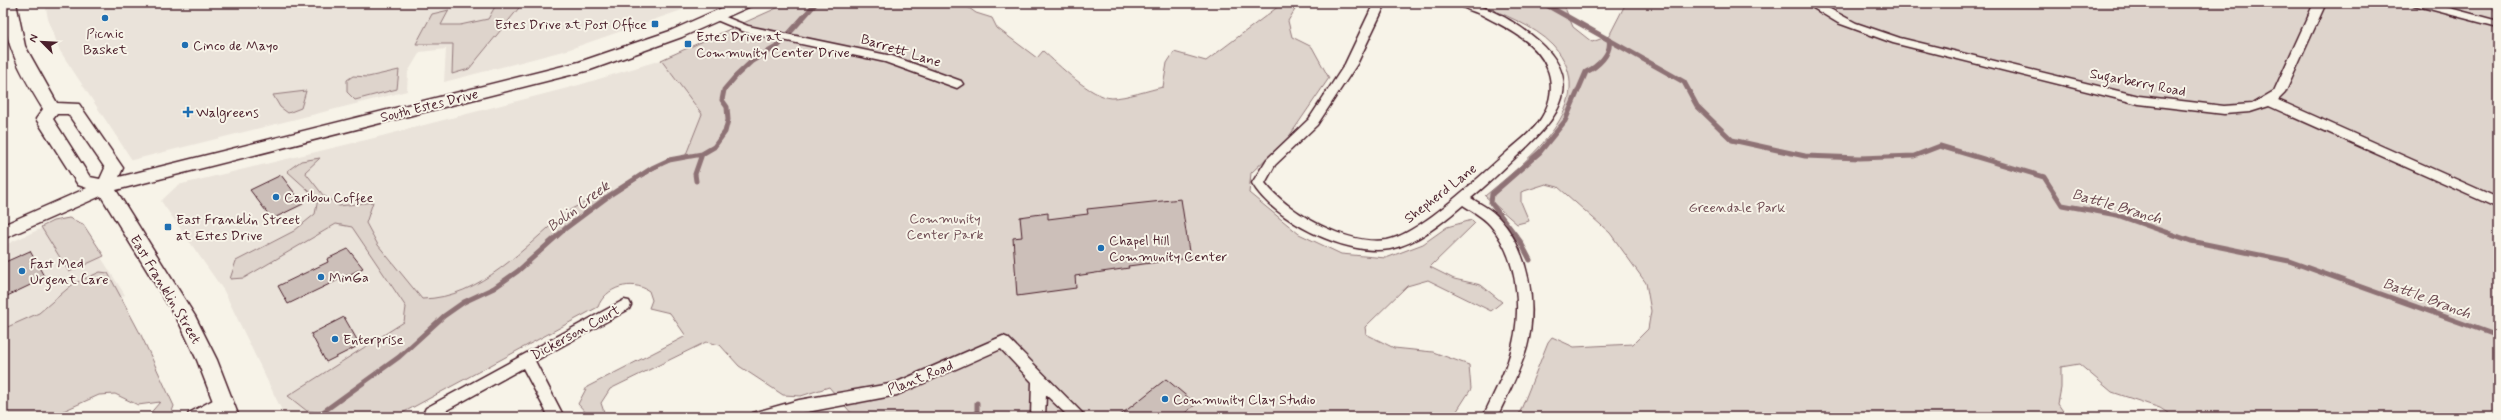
<svg xmlns="http://www.w3.org/2000/svg" width="2501" height="420" font-family="Mynerve,sans-serif">
  <style>
    .built { fill: #eae3da }
    .green { fill: #ded4cc; stroke: #947a7c }
    .lines { fill: none; stroke-linecap: round; stroke-linejoin: round }
    .stream { stroke: #8e7275; stroke-width: 5 }
    .building { fill: #ccbfb9; stroke: #4a1f2b }
    .minor-casing { stroke: #4a1f2b; stroke-width: 3 }
    .secondary-casing { stroke: #4a1f2b; stroke-width: 3 }
    .minor { fill: #f7f3e8; fill-rule: evenodd }
    .secondary { fill: #f7f3e8; fill-rule: evenodd }
    .poi-dot { fill: #1f6fb2; stroke: #f7f3e8; stroke-width: 1.5 }
    .labels { text-anchor: middle; stroke-width: 4; stroke-linejoin: round; paint-order: stroke }
    .poi-label { font-size: 14px; fill: #4a1f2b; stroke: #f7f3e8; text-anchor: start }
    .street-label { font-size: 14px; fill: #4a1f2b; stroke: #f7f3e8 }
    .park-label { font-size: 14px; fill: #6f4c53; stroke: #f7f3e8 }
    .water-label { font-size: 15px; font-style: italic; fill: #6c4950; stroke: #f7f3e8 }
  </style>
  <rect width="100%" height="100%" fill="#f7f3e8"/>
  <filter id="ink" filterUnits="userSpaceOnUse"><feTurbulence type="fractalNoise" baseFrequency=".025" numOctaves="2"/><feDisplacementMap in="SourceGraphic" scale="8" xChannelSelector="R" yChannelSelector="G"/><feConvolveMatrix kernelMatrix="1 2 1 2 8 2 1 2 1" color-interpolation-filters="sRGB"/></filter>
  <g filter="url(#ink)">
    <path class="built" d="M 45,3 L 702,3 L 567,50 L 444,82 L 446,49 L 420,52 L 408,72 L 407,91 L 132,160 L 60,51 L 48,19 Z
      M 661,60 L 703,115 L 685,157 L 669,160 L 652,168 L 610,195 L 399,357 L 316,417 L 285,417 L 224,291 L 161,201 L 178,185 L 374,138 L 579,85 Z
      M 51,224 L 81,226 L 125,295 L 3,352 L 3,246 Z"/>
    <path class="green" d="M 497,3 L 523,3 L 469,69 L 452,74 L 453,44 L 416,44 L 432,14 L 449,10 L 441,25 L 460,25 L 488,19 Z
      M 788,3 L 962,3 L 976,13 L 992,18 L 997,28 L 1037,58 L 1043,51 C 1059,65 1090,97 1112,98 C 1126,98 1149,90 1163,87 L 1167,63 L 1174,52 L 1206,61 L 1283,3 L 1299,3 L 1288,21 L 1292,37 L 1312,47 L 1329,78 L 1288,138 L 1251,173 L 1249,193 L 1299,234 L 1341,254 L 1386,258 L 1423,244 L 1447,227 L 1472,220 L 1475,223 L 1430,267 L 1454,279 L 1481,285 L 1502,302 L 1491,311 L 1428,280 L 1407,286 L 1365,327 L 1366,334 L 1394,348 L 1433,352 L 1469,365 L 1471,389 L 1453,417 L 839,417 L 852,414 L 829,387 L 801,396 L 783,395 L 739,366 L 720,345 L 706,342 L 610,389 L 601,403 L 605,415 L 590,417 L 578,404 L 587,387 L 686,336 L 670,313 L 649,308 L 652,300 L 649,291 C 632,279 605,287 598,307 L 395,417 L 316,417 L 322,412 L 307,411 L 288,396 L 404,322 L 406,307 L 352,227 L 336,224 L 244,278 L 230,279 L 236,261 L 294,231 L 315,214 L 318,199 L 287,171 L 301,161 L 320,158 L 305,172 L 323,195 L 339,206 L 373,202 L 366,223 L 378,245 L 422,299 C 482,298 523,247 567,212 C 579,203 598,199 612,193 C 639,182 654,164 685,157 L 702,114 L 661,60 Z
      M 1479,3 L 1563,3 L 1573,27 L 1592,42 L 1609,36 L 1626,3 L 2491,3 L 2498,19 L 2498,417 L 2174,417 L 2160,408 L 2112,392 L 2079,364 L 2061,367 L 2061,388 L 2058,404 L 2067,417 L 1518,417 L 1548,342 L 1552,337 L 1574,347 L 1633,344 L 1648,329 L 1651,311 L 1646,283 L 1610,233 L 1558,187 L 1546,184 L 1521,192 L 1521,202 L 1529,221 L 1517,224 L 1485,196 C 1526,161 1605,103 1553,45 C 1534,25 1502,15 1479,3 Z
      M 399,70 L 397,89 L 355,100 L 347,92 L 347,80 L 353,76 L 368,77 Z
      M 306,91 L 301,108 L 288,113 L 280,107 L 273,95 Z
      M 69,218 L 83,224 L 104,256 L 69,272 L 41,227 L 53,221 Z
      M 100,272 L 108,273 L 141,335 L 174,406 L 171,414 L 166,417 L 147,417 L 160,402 L 138,405 L 115,394 L 99,395 L 50,417 L 3,417 L 3,329 L 39,313 L 73,284 Z"/>
    <g class="lines">
      <path class="stream" d="M 1543,3 L 1684,82 L 1697,106 L 1732,140 L 1805,156 L 1860,158 L 1914,156 L 1940,146 L 2044,177 L 2062,205 L 2117,215 L 2191,241 L 2289,261 L 2498,336
        M 696,181 L 695,174 L 702,154
        M 1530,260 L 1520,241 L 1491,203 L 1492,194 L 1540,152 L 1565,121 L 1586,72 C 1597,67 1612,54 1609,40
        M 977,403 L 977,417
        M 316,417 L 399,357 L 444,316 L 464,302 L 494,288 L 518,271 L 566,228 L 610,195 L 652,168 L 669,160 L 702,154 L 714,147 L 725,132 L 728,120 L 727,107 L 722,100 L 724,90 L 736,76 L 752,61 L 778,46 L 816,3"/>
    </g>
    <path class="building" d="M 281,175 L 303,204 L 272,219 L 250,190 Z
      M 1181,199 L 1190,258 L 1128,266 L 1129,268 L 1075,276 L 1076,288 L 1017,296 L 1013,238 L 1022,237 L 1020,217 L 1048,213 L 1048,219 L 1088,214 L 1087,209 Z
      M 348,249 L 363,268 L 288,304 L 278,286 L 328,262 L 327,259 Z
      M 30,251 L 45,278 L 3,298 L 3,263 Z
      M 344,317 L 360,345 L 326,362 L 311,334 Z
      M 1166,379 L 1196,404 L 1180,417 L 1118,417 Z"/>
    <g class="lines">
      <g class="minor-casing">
        <path id="minor" d="M 1374,3 L 1386,3 L 1357,64 L 1317,125 L 1275,165 L 1265,183 C 1288,213 1348,246 1387,240 C 1420,234 1480,176 1506,153 C 1518,142 1534,131 1542,117 C 1551,102 1554,84 1547,68 C 1537,41 1503,26 1480,14 C 1473,11 1463,9 1458,3 C 1483,3 1510,19 1530,34 C 1590,80 1560,117 1516,157 C 1501,171 1487,185 1471,198 C 1480,204 1491,209 1498,217 C 1529,250 1538,304 1527,347 C 1520,371 1508,394 1497,417 L 1483,417 C 1491,399 1501,381 1508,361 C 1523,318 1521,261 1490,225 C 1483,217 1472,211 1463,205 C 1443,222 1417,244 1390,249 C 1347,257 1273,220 1252,183 L 1267,159 L 1309,119 L 1345,64 Z
          M 1805,3 L 1819,3 L 1856,23 L 1900,38 L 2139,96 L 2224,106 L 2252,104 L 2274,91 L 2314,3 L 2326,3 L 2285,93 L 2278,100 L 2498,198 L 2498,208 L 2269,106 L 2250,112 L 2224,114 L 2139,104 L 1893,43 L 1838,23 Z
          M 2412,3 L 2431,3 L 2498,21 L 2498,27 L 2414,5 Z
          M 718,14 L 748,26 L 892,56 L 961,81 L 963,84 L 957,88 L 885,62 L 745,32 L 714,19 L 712,17 Z
          M 624,300 L 629,301 L 631,305 L 629,309 L 535,361 L 564,417 L 549,417 L 523,368 L 436,416 L 426,416 L 424,412 L 426,408 Z
          M 1003,336 L 1008,338 L 1086,417 L 1069,417 L 1046,395 L 1045,417 L 1031,417 L 1032,382 L 1001,349 L 897,395 L 781,417 L 751,417 L 753,413 L 799,400 L 895,383 Z
          M 224,394 L 229,396 L 231,400 C 223,415 202,417 187,417 L 189,413 Z"/>
      </g>
      <g class="secondary-casing">
        <path id="secondary" d="M 3,3 L 16,3 L 25,46 L 57,103 L 79,104 L 123,168 L 119,177 L 579,62 L 670,31 L 733,3 L 754,3 L 751,6 L 682,37 L 590,70 L 116,190 L 195,316 L 217,360 L 239,417 L 219,417 L 197,360 L 180,324 L 101,196 L 3,239 L 3,225 L 87,188 L 78,185 L 36,119 L 43,109 C 22,75 3,43 3,3 ZM 57,114 L 68,114 L 105,168 L 100,179 L 90,177 L 53,119 Z"/>
      </g>
      <use href="#minor" class="minor"/>
      <use href="#secondary" class="secondary"/>
    </g>
  </g>
  <g class="poi-dot">
    <circle cx="105" cy="18" r="4"/>
    <rect x="651" y="20" width="8" height="8" rx="2"/>
    <rect x="684" y="40" width="8" height="8" rx="2"/>
    <circle cx="185" cy="45" r="4"/>
    <path d="M186 106h4v4h4v4h-4v4h-4v-4h-4v-4h4z"/>
    <circle cx="276" cy="197" r="4"/>
    <rect x="164" y="223" width="8" height="8" rx="2"/>
    <circle cx="1101" cy="248" r="4"/>
    <circle cx="22" cy="271" r="4"/>
    <circle cx="321" cy="277" r="4"/>
    <circle cx="335" cy="339" r="4"/>
    <circle cx="1165" cy="399" r="4"/>
  </g>
  <g class="labels">
    <g class="poi-label">
      <text x="647" y="29" text-anchor="end">Estes Drive at Post Office</text>
      <text x="105" y="38" text-anchor="middle">Picnic<tspan x="105" dy="16">Basket</tspan></text>
      <text x="696" y="41">Estes Drive at<tspan x="696" dy="16">Community Center Drive</tspan></text>
      <text x="193" y="50">Cinco de Mayo</text>
      <text x="196" y="117">Walgreens</text>
      <text x="284" y="202">Caribou Coffee</text>
      <text x="176" y="224">East Franklin Street<tspan x="176" dy="16">at Estes Drive</tspan></text>
      <text x="1109" y="245">Chapel Hill<tspan x="1109" dy="16">Community Center</tspan></text>
      <text x="30" y="268">Fast Med<tspan x="30" dy="16">Urgent Care</tspan></text>
      <text x="329" y="282">MinGa</text>
      <text x="343" y="344">Enterprise</text>
      <text x="1173" y="404">Community Clay Studio</text>
    </g>
    <g class="street-label">
      <text transform="translate(901 50) rotate(17)" y="5">Barrett Lane</text>
      <text transform="translate(2138 82) rotate(11)" y="5">Sugarberry Road</text>
      <text transform="translate(429 105) rotate(-14)" y="5">South Estes Drive</text>
      <text transform="translate(1440 193) rotate(-38)" y="5">Shepherd Lane</text>
      <text transform="translate(166 289) rotate(59)" y="5">East Franklin Street</text>
      <text transform="translate(575 332) rotate(-29)" y="5">Dickerson Court</text>
      <text transform="translate(920 377) rotate(-22)" y="5">Plant Road</text>
    </g>
    <g class="park-label">
      <text x="1737" y="212">Greendale Park</text>
      <text x="945" y="223">Community<tspan x="945" dy="16">Center Park</tspan></text>
    </g>
    <g class="water-label">
      <text transform="translate(578 206) rotate(-37)" y="5">Bolin Creek</text>
      <text transform="translate(2117 206) rotate(16)" y="5">Battle Branch</text>
      <text transform="translate(2427 298) rotate(20)" y="5">Battle Branch</text>
    </g>
  </g>
  <rect width="2501" height="420" fill="none" stroke="#f7f3e8" stroke-width="16"/>
  <rect x="8" y="8" width="2485" height="404" fill="none" stroke="#4a1f2b" stroke-width="1.5" filter="url(#ink)"/>
  <g transform="translate(42 42) rotate(294)" stroke="#f7f3e8" stroke-width="3" paint-order="stroke">
  <path d="M0-3L7 15L0 10L-7 15Z" fill="#4a1f2b"/>
  <text y="-6" font-size="11" font-weight="bold" text-anchor="middle" fill="#4a1f2b">N</text>
  </g>
</svg>
